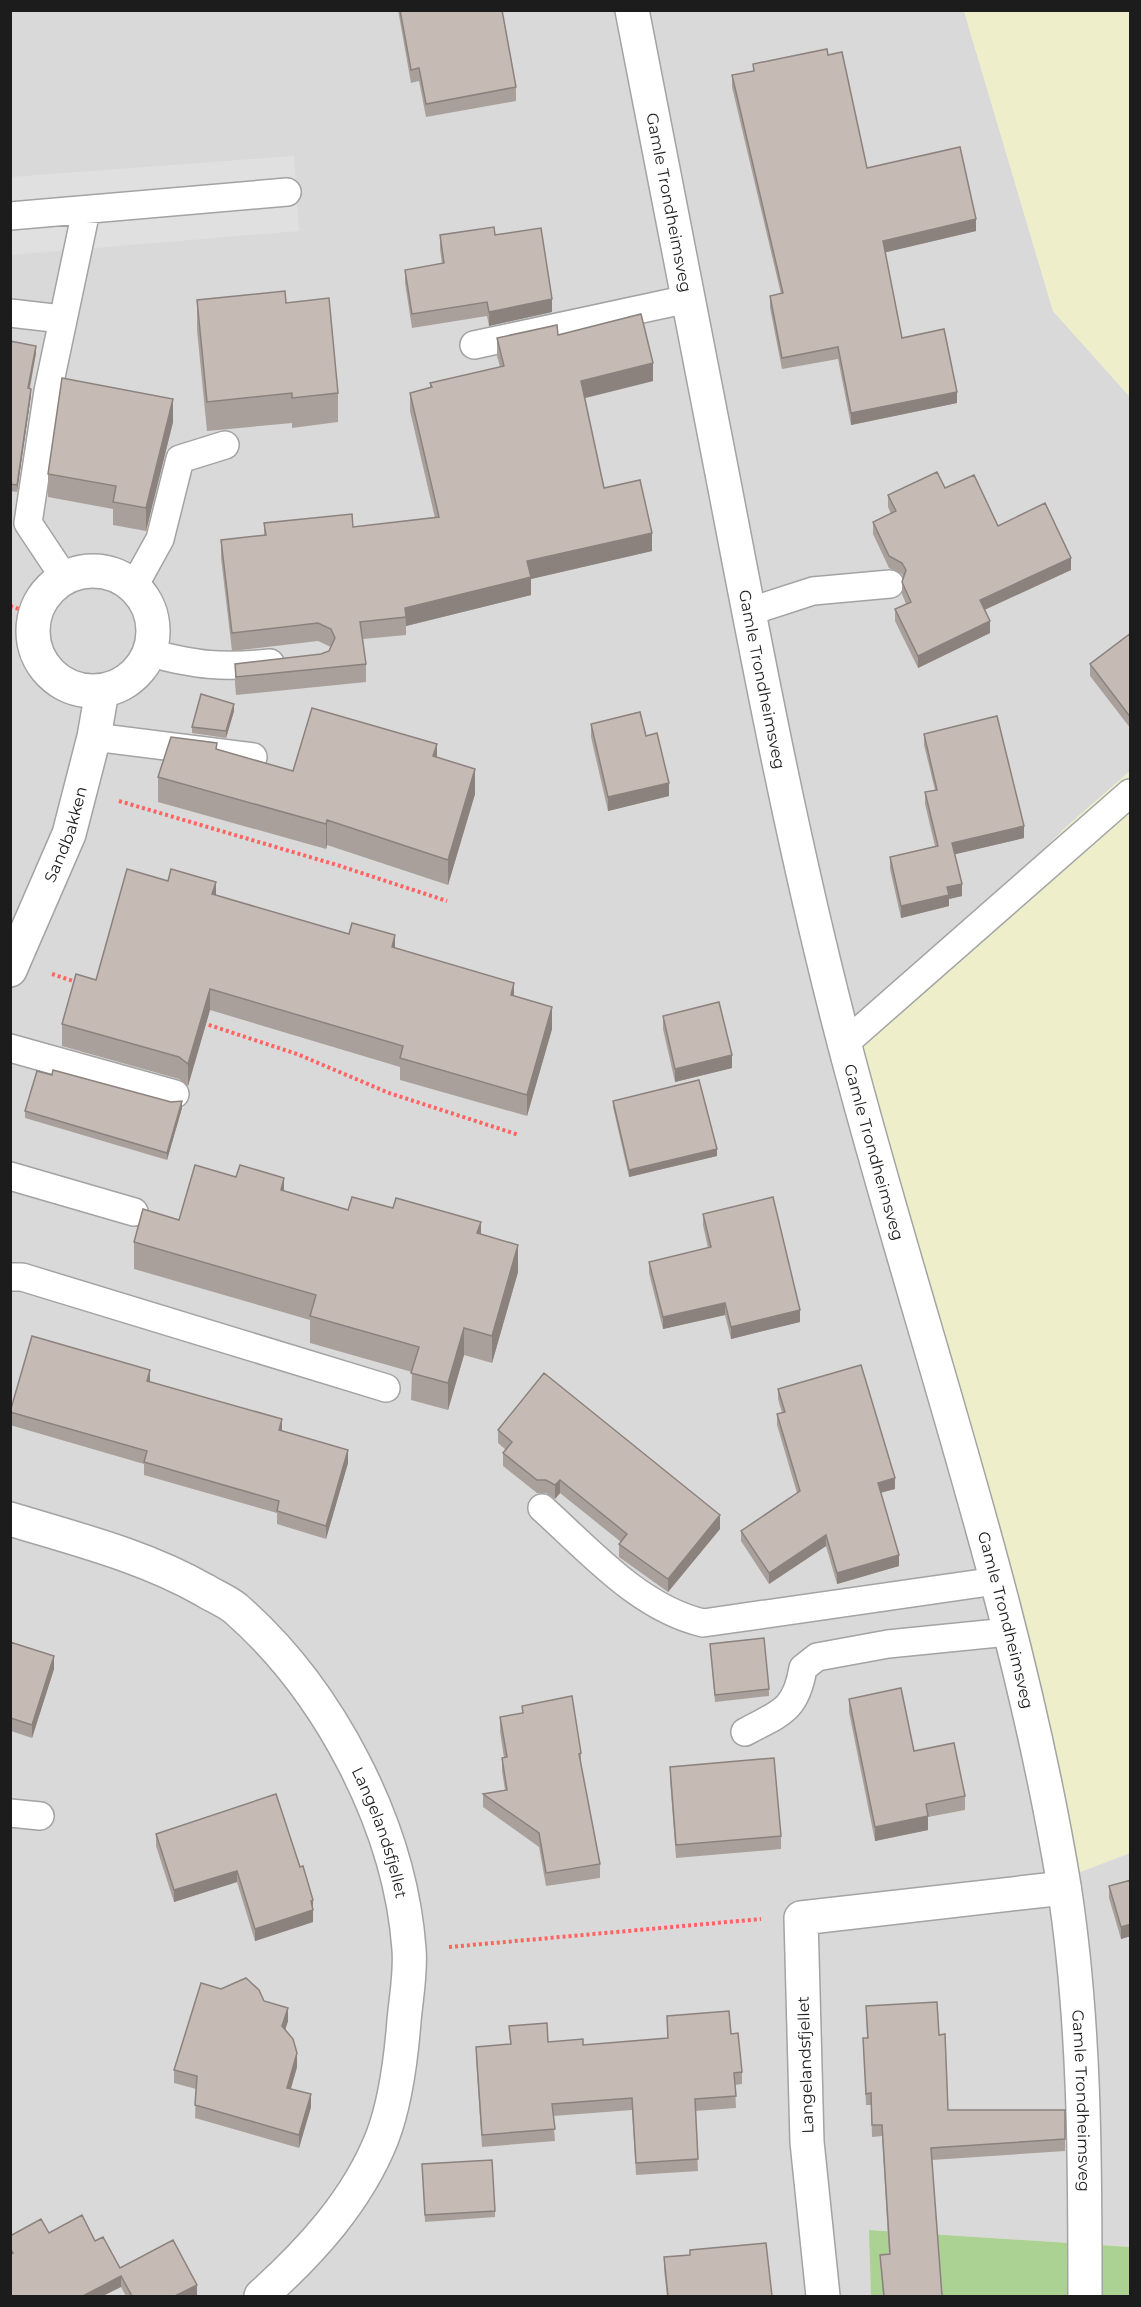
<svg xmlns="http://www.w3.org/2000/svg" width="1141" height="2307" font-family="Montserrat,sans-serif">
  <style>
    .residential { fill: #dad9d9 }
    .farmland { fill: #efeecb }
    .forest { fill: #abd193 }
    .parking { fill: #e0e0e0 }
    .lines { fill: none; stroke-linecap: round; stroke-linejoin: round }
    .service-casing { stroke: #a3a3a3; stroke-width: 30 }
    .minor-casing { stroke: #a3a3a3; stroke-width: 36 }
    .path { stroke: #ff6362; stroke-width: 4; stroke-dasharray: 3 3; stroke-linecap: butt }
    .service { stroke: #fff; stroke-width: 27 }
    .minor { stroke: #fff; stroke-width: 33 }
    .wall { fill: #aaa09b }
    .shaded-wall { fill: #8b827e }
    .building { fill: #c6bab4; stroke: #8b827e; stroke-width: 1.5 }
    .labels { text-anchor: middle; stroke-width: 4.5; stroke-linejoin: round; paint-order: stroke }
    .street-label { font-size: 16px; fill: #1c1c1c; stroke: #fff }
  </style>
  <rect width="100%" height="100%" fill="#eee9e1"/>
  <path class="residential" d="M 11,11 L 964,11 L 1053,311 L 1130,397 L 1130,771 L 1066,827 L 848,1045 L 1062,1879 L 1130,1853 L 1130,2247 L 870,2230 L 871,2296 L 11,2296 Z"/>
  <path class="farmland" d="M 964,11 L 1130,11 L 1130,397 L 1053,311 Z
    M 1130,771 L 1130,1853 L 1061,1879 L 848,1045 L 1066,827 Z"/>
  <path class="forest" d="M 869,2230 L 1130,2247 L 1130,2296 L 871,2296 Z"/>
  <path class="parking" d="M 294,156 L 299,231 L 11,255 L 11,177 Z"/>
  <g class="lines">
    <g class="service-casing">
      <path id="service" d="M 10,216 L 287,192
        M 10,313 L 62,319
        M 474,345 L 688,299
        M 64,577 L 28,523 L 48,391 L 86,211
        M 134,586 L 160,539 L 180,459 L 225,445
        M 748,612 L 813,591 L 890,584
        M 150,653 C 196,665 221,668 270,663
        M 94,737 L 253,757
        M 844,1044 L 1130,793
        M 10,1048 L 175,1094
        M 10,1176 L 134,1212
        M 10,1277 L 22,1277 L 386,1388
        M 542,1508 C 590,1551 639,1608 703,1623 L 996,1581
        M 745,1732 C 780,1713 796,1711 803,1668 L 817,1657 L 888,1644 L 1008,1632
        M 10,1813 L 40,1816"/>
    </g>
    <g class="minor-casing">
      <g id="minor">
        <path id="s1" d="M 632,10 C 663,168 693,326 724,483 C 760,671 796,860 845,1046 C 918,1325 1017,1600 1064,1886 C 1085,2020 1085,2162 1085,2296"/>
        <circle cx="93" cy="631" r="60"/>
        <path id="s2" d="M 10,970 L 69,834 L 94,737 L 102,691"/>
        <path id="s3" d="M 10,1519 C 76,1539 144,1556 204,1590 C 214,1596 226,1601 235,1608 C 329,1690 400,1825 409,1949 C 411,1973 406,1998 404,2021 C 401,2059 396,2102 382,2138 C 357,2201 310,2252 261,2296"/>
        <path d="M 823,2296 L 807,2142 L 801,1918 L 1064,1888"/>
      </g>
    </g>
    <path class="path" d="M 10,606 L 34,614
      M 119,801 L 337,865 L 447,901
      M 52,974 L 79,983
      M 203,1023 L 297,1054 L 389,1093 L 519,1135
      M 449,1947 L 761,1919"/>
    <use href="#service" class="service"/>
    <use href="#minor" class="minor"/>
  </g>
  <path class="wall" d="M 398,10 L 502,10 L 516,87 L 516,101 L 426,117 L 419,81 L 411,83 Z
    M 828,55 L 867,168 L 976,231 L 885,252 L 902,338 L 957,403 L 851,425 L 838,359 L 782,369 L 770,308 L 770,296 L 781,294 L 732,87 L 732,75 L 753,71 L 753,64 Z
    M 440,235 L 495,235 L 552,312 L 489,326 L 487,316 L 412,328 L 405,283 L 405,270 L 442,264 L 440,249 Z
    M 197,300 L 286,303 L 338,393 L 338,422 L 292,428 L 292,423 L 207,431 L 197,330 Z
    M 558,335 L 653,381 L 585,398 L 604,488 L 652,551 L 531,579 L 531,595 L 406,626 L 406,635 L 363,639 L 366,664 L 366,682 L 236,695 L 235,683 L 235,664 L 321,654 L 329,651 L 331,647 L 318,641 L 232,651 L 221,558 L 221,540 L 264,535 L 264,523 L 353,527 L 435,518 L 410,411 L 410,393 L 430,388 L 430,383 L 500,367 L 497,356 L 497,338 Z
    M 10,341 L 36,353 L 30,388 L 31,395 L 17,492 L 10,491 Z
    M 173,422 L 146,531 L 113,525 L 113,509 L 48,497 L 48,474 Z
    M 945,488 L 998,526 L 1071,570 L 984,609 L 990,633 L 918,668 L 895,621 L 895,609 L 906,604 L 902,594 L 902,582 L 903,577 L 902,574 L 889,568 L 873,534 L 873,522 L 891,514 L 888,507 L 888,495 Z
    M 1131,633 L 1131,729 L 1090,676 L 1090,664 Z
    M 234,711 L 226,738 L 192,733 L 192,727 Z
    M 591,724 L 646,736 L 669,796 L 608,811 L 591,737 Z
    M 924,734 L 1024,838 L 955,854 L 962,896 L 949,899 L 949,906 L 901,918 L 890,869 L 890,857 L 935,846 L 925,804 L 925,792 L 935,790 L 924,745 Z
    M 217,749 L 293,771 L 437,757 L 475,794 L 448,885 L 327,845 L 326,849 L 158,802 L 158,777 Z
    M 168,881 L 395,948 L 514,996 L 552,1029 L 527,1116 L 400,1080 L 400,1067 L 210,1010 L 188,1086 L 179,1079 L 62,1046 L 62,1024 L 96,980 Z
    M 663,1016 L 732,1068 L 675,1082 L 663,1029 Z
    M 52,1075 L 182,1108 L 167,1160 L 25,1118 L 25,1111 Z
    M 613,1101 L 717,1156 L 629,1177 L 613,1107 Z
    M 284,1191 L 348,1210 L 481,1234 L 518,1272 L 492,1363 L 464,1355 L 448,1410 L 411,1400 L 412,1372 L 310,1343 L 310,1320 L 134,1269 L 134,1242 L 179,1220 Z
    M 703,1214 L 800,1322 L 731,1339 L 725,1315 L 663,1329 L 649,1273 L 649,1262 L 708,1248 L 703,1225 Z
    M 150,1382 L 282,1431 L 348,1463 L 326,1539 L 277,1524 L 277,1513 L 144,1475 L 144,1464 L 10,1425 L 10,1411 Z
    M 778,1389 L 895,1489 L 881,1493 L 899,1566 L 837,1584 L 826,1546 L 769,1584 L 741,1541 L 741,1531 L 797,1493 L 777,1425 L 777,1414 L 782,1413 L 778,1399 Z
    M 498,1430 L 720,1529 L 668,1592 L 619,1557 L 619,1544 L 621,1542 L 560,1493 L 555,1499 L 546,1493 L 537,1493 L 503,1466 L 503,1453 L 506,1450 L 498,1443 Z
    M 10,1642 L 54,1669 L 32,1738 L 11,1731 L 10,1732 Z
    M 710,1644 L 769,1689 L 769,1696 L 715,1702 Z
    M 849,1699 L 914,1751 L 965,1796 L 965,1810 L 928,1817 L 928,1830 L 875,1841 L 849,1712 Z
    M 522,1706 L 581,1753 L 581,1766 L 600,1864 L 600,1878 L 546,1886 L 539,1847 L 483,1807 L 483,1794 L 505,1790 L 502,1771 L 502,1758 L 504,1758 L 500,1731 L 500,1717 L 522,1714 Z
    M 670,1767 L 781,1836 L 781,1849 L 676,1858 L 670,1780 Z
    M 156,1834 L 300,1867 L 313,1900 L 313,1922 L 255,1941 L 237,1882 L 174,1902 L 156,1846 Z
    M 1131,1880 L 1131,1936 L 1121,1939 L 1109,1898 L 1109,1886 Z
    M 264,2001 L 288,2021 L 285,2030 L 297,2067 L 291,2089 L 311,2107 L 299,2148 L 195,2118 L 196,2089 L 174,2083 L 174,2070 Z
    M 866,2006 L 939,2035 L 948,2110 L 1065,2110 L 1065,2151 L 932,2160 L 942,2296 L 883,2296 L 880,2255 L 889,2254 L 882,2136 L 872,2137 L 871,2105 L 866,2105 L 863,2038 L 867,2038 Z
    M 667,2016 L 731,2034 L 742,2072 L 742,2084 L 735,2085 L 736,2108 L 695,2111 L 698,2171 L 636,2175 L 632,2110 L 553,2116 L 555,2141 L 482,2147 L 476,2059 L 476,2047 L 510,2044 L 509,2026 L 548,2042 L 583,2045 L 667,2038 Z
    M 422,2164 L 495,2211 L 495,2217 L 425,2222 Z
    M 49,2233 L 95,2241 L 120,2268 L 197,2296 L 126,2296 L 121,2287 L 10,2296 L 10,2236 Z
    M 664,2257 L 772,2296 L 667,2296 L 664,2270 Z"/>
  <path class="shaded-wall" d="M 976,219 L 976,231 L 883,253 L 883,241 Z
    M 552,299 L 552,312 L 489,326 L 489,312 Z
    M 36,346 L 36,353 L 28,395 L 28,388 Z
    M 653,363 L 653,381 L 581,399 L 581,381 Z
    M 31,389 L 31,395 L 17,492 L 17,485 Z
    M 957,392 L 957,403 L 851,425 L 851,413 Z
    M 173,399 L 173,422 L 146,531 L 146,508 Z
    M 652,533 L 652,551 L 531,579 L 531,595 L 406,626 L 405,608 L 527,561 Z
    M 1071,558 L 1071,570 L 980,612 L 980,600 Z
    M 990,621 L 990,633 L 918,668 L 918,656 Z
    M 234,704 L 234,711 L 226,738 L 226,731 Z
    M 437,744 L 437,770 L 433,756 Z
    M 475,769 L 475,794 L 448,885 L 448,860 Z
    M 669,783 L 669,796 L 608,811 L 608,797 Z
    M 327,820 L 327,845 L 326,849 L 326,824 Z
    M 1024,826 L 1024,838 L 952,855 L 952,843 Z
    M 216,882 L 216,904 L 212,894 Z
    M 962,884 L 962,896 L 949,899 L 949,906 L 901,918 L 901,906 L 947,887 Z
    M 395,935 L 395,957 L 392,947 Z
    M 514,983 L 514,1005 L 511,995 Z
    M 210,989 L 210,1010 L 188,1086 L 188,1064 Z
    M 552,1007 L 552,1029 L 527,1116 L 527,1095 Z
    M 732,1055 L 732,1068 L 675,1082 L 675,1069 Z
    M 182,1101 L 182,1108 L 167,1160 L 167,1153 Z
    M 717,1149 L 717,1156 L 629,1177 L 629,1170 Z
    M 284,1178 L 284,1205 L 281,1190 Z
    M 481,1222 L 481,1249 L 477,1233 Z
    M 518,1245 L 518,1272 L 492,1363 L 492,1336 Z
    M 725,1303 L 725,1315 L 663,1329 L 663,1317 Z
    M 800,1310 L 800,1322 L 731,1339 L 731,1327 Z
    M 464,1328 L 464,1355 L 448,1410 L 448,1383 Z
    M 150,1370 L 150,1383 L 147,1381 Z
    M 282,1419 L 282,1433 L 279,1430 Z
    M 348,1450 L 348,1463 L 326,1539 L 326,1526 Z
    M 895,1478 L 895,1489 L 878,1493 L 878,1483 Z
    M 560,1480 L 560,1493 L 555,1499 L 555,1485 Z
    M 720,1515 L 720,1529 L 668,1592 L 668,1579 Z
    M 826,1535 L 826,1546 L 769,1584 L 769,1573 Z
    M 899,1555 L 899,1566 L 837,1584 L 837,1573 Z
    M 54,1656 L 54,1669 L 32,1738 L 32,1725 Z
    M 928,1816 L 928,1830 L 875,1841 L 875,1827 Z
    M 237,1871 L 237,1882 L 174,1902 L 174,1890 Z
    M 313,1900 L 313,1922 L 255,1941 L 255,1929 Z
    M 1131,1924 L 1131,1936 L 1121,1939 L 1121,1927 Z
    M 288,2008 L 288,2021 L 282,2039 L 282,2026 Z
    M 297,2053 L 297,2067 L 287,2101 L 287,2088 Z
    M 311,2094 L 311,2107 L 299,2148 L 299,2135 Z
    M 121,2276 L 121,2287 L 103,2296 L 83,2296 Z
    M 197,2285 L 197,2296 L 175,2296 Z"/>
  <path class="building" d="M 400,10 L 502,10 L 516,87 L 426,104 L 419,68 L 411,70 Z
    M 827,49 L 828,55 L 842,52 L 867,168 L 960,147 L 976,219 L 883,241 L 902,338 L 944,329 L 957,392 L 851,413 L 838,347 L 782,358 L 770,296 L 783,293 L 732,75 L 754,71 L 753,64 Z
    M 494,227 L 495,235 L 541,228 L 552,299 L 489,312 L 487,302 L 412,314 L 405,270 L 444,263 L 440,235 Z
    M 285,291 L 286,303 L 329,298 L 338,393 L 292,398 L 292,393 L 207,402 L 197,300 Z
    M 641,314 L 653,363 L 581,381 L 604,488 L 640,480 L 652,533 L 527,561 L 531,577 L 405,608 L 406,617 L 360,622 L 366,664 L 236,677 L 235,664 L 321,654 L 329,651 L 335,638 L 331,629 L 318,623 L 232,633 L 221,540 L 266,535 L 264,523 L 352,514 L 353,527 L 439,517 L 410,393 L 432,387 L 430,383 L 504,366 L 497,338 L 557,325 L 558,335 Z
    M 10,341 L 36,346 L 28,388 L 31,389 L 17,485 L 10,484 Z
    M 62,378 L 173,399 L 146,508 L 113,502 L 116,486 L 48,474 Z
    M 937,472 L 945,488 L 974,475 L 998,526 L 1045,503 L 1071,558 L 980,600 L 990,621 L 918,656 L 895,609 L 911,602 L 902,582 L 906,570 L 902,563 L 889,556 L 873,522 L 896,511 L 888,495 Z
    M 1131,633 L 1131,718 L 1090,664 Z
    M 201,694 L 234,704 L 226,731 L 192,727 Z
    M 312,708 L 437,744 L 433,756 L 475,769 L 448,860 L 327,820 L 326,824 L 158,777 L 171,737 L 217,743 L 216,749 L 293,771 Z
    M 640,712 L 646,736 L 657,733 L 669,783 L 608,797 L 591,724 Z
    M 997,716 L 1024,826 L 952,843 L 962,884 L 947,887 L 949,895 L 901,906 L 890,857 L 938,846 L 925,792 L 937,790 L 924,734 Z
    M 127,869 L 168,881 L 171,869 L 216,882 L 212,894 L 349,934 L 352,923 L 395,935 L 392,947 L 514,983 L 511,995 L 552,1007 L 527,1095 L 400,1058 L 403,1046 L 210,989 L 188,1064 L 179,1057 L 62,1024 L 76,974 L 96,980 Z
    M 719,1002 L 732,1055 L 675,1069 L 663,1016 Z
    M 53,1070 L 171,1102 L 182,1101 L 167,1153 L 25,1111 L 37,1071 L 52,1075 Z
    M 699,1080 L 717,1149 L 629,1170 L 613,1101 Z
    M 195,1165 L 236,1177 L 240,1165 L 284,1178 L 281,1190 L 348,1210 L 352,1197 L 393,1208 L 396,1198 L 481,1222 L 477,1233 L 518,1245 L 492,1336 L 464,1328 L 448,1383 L 411,1373 L 419,1347 L 310,1316 L 316,1295 L 134,1242 L 143,1209 L 179,1220 Z
    M 773,1197 L 800,1310 L 731,1327 L 725,1303 L 663,1317 L 649,1262 L 711,1247 L 703,1214 Z
    M 32,1336 L 150,1370 L 147,1381 L 282,1419 L 279,1430 L 348,1450 L 326,1526 L 277,1511 L 279,1501 L 144,1462 L 147,1451 L 10,1412 Z
    M 861,1365 L 895,1478 L 878,1483 L 899,1555 L 837,1573 L 826,1535 L 769,1573 L 741,1531 L 800,1491 L 777,1414 L 785,1412 L 778,1389 Z
    M 544,1373 L 720,1515 L 668,1579 L 619,1544 L 627,1534 L 560,1480 L 555,1485 L 546,1480 L 537,1480 L 503,1453 L 512,1442 L 498,1430 Z
    M 764,1638 L 769,1689 L 715,1695 L 710,1644 Z
    M 10,1642 L 54,1656 L 32,1725 L 11,1718 L 10,1719 Z
    M 901,1688 L 914,1751 L 954,1743 L 965,1796 L 926,1804 L 928,1816 L 875,1827 L 849,1699 Z
    M 572,1696 L 581,1753 L 579,1754 L 600,1864 L 546,1873 L 539,1833 L 483,1794 L 507,1790 L 502,1758 L 507,1757 L 500,1717 L 523,1713 L 522,1706 Z
    M 774,1758 L 781,1836 L 676,1845 L 670,1767 Z
    M 276,1794 L 300,1867 L 303,1866 L 313,1900 L 311,1901 L 313,1910 L 255,1929 L 237,1871 L 174,1890 L 156,1834 Z
    M 1131,1880 L 1131,1924 L 1121,1927 L 1109,1886 Z
    M 246,1978 L 259,1990 L 264,2001 L 288,2008 L 282,2026 L 293,2039 L 297,2053 L 287,2088 L 311,2094 L 299,2135 L 195,2105 L 197,2076 L 174,2070 L 201,1983 L 221,1989 Z
    M 937,2002 L 939,2035 L 945,2034 L 948,2110 L 1065,2110 L 1065,2139 L 931,2148 L 942,2296 L 884,2296 L 880,2255 L 890,2254 L 882,2125 L 872,2125 L 871,2093 L 866,2094 L 863,2038 L 868,2038 L 866,2006 Z
    M 729,2011 L 731,2034 L 738,2033 L 742,2072 L 734,2073 L 736,2096 L 695,2099 L 698,2159 L 636,2163 L 632,2098 L 552,2104 L 555,2129 L 482,2135 L 476,2047 L 511,2044 L 509,2026 L 547,2023 L 548,2042 L 583,2039 L 583,2045 L 668,2038 L 667,2016 Z
    M 492,2160 L 495,2211 L 425,2215 L 422,2164 Z
    M 82,2215 L 95,2241 L 103,2237 L 120,2268 L 173,2240 L 197,2285 L 175,2296 L 132,2296 L 121,2276 L 83,2296 L 10,2296 L 10,2254 L 13,2253 L 10,2248 L 10,2236 L 41,2219 L 49,2233 Z
    M 766,2243 L 772,2296 L 668,2296 L 664,2257 L 690,2255 L 690,2250 Z"/>
  <g class="labels">
    <g class="street-label">
      <text dy="6" stroke="none"><textPath href="#s1" startOffset="196">Gamle Trondheimsveg</textPath></text>
      <text dy="6" stroke="none"><textPath href="#s1" startOffset="682">Gamle Trondheimsveg</textPath></text>
      <text dy="6" stroke="none"><textPath href="#s2" startOffset="147">Sandbakken</textPath></text>
      <text dy="6" stroke="none"><textPath href="#s1" startOffset="1168">Gamle Trondheimsveg</textPath></text>
      <text dy="6" stroke="none"><textPath href="#s1" startOffset="1654">Gamle Trondheimsveg</textPath></text>
      <text dy="6" stroke="none"><textPath href="#s3" startOffset="514">Langelandsfjellet</textPath></text>
      <text transform="translate(805 2065) rotate(-92)" y="6">Langelandsfjellet</text>
      <text dy="6" stroke="none"><textPath href="#s1" startOffset="2142">Gamle Trondheimsveg</textPath></text>
    </g>
  </g>
  <rect width="1141" height="2307" fill="none" stroke="#1c1c1c" stroke-width="24"/>
</svg>
